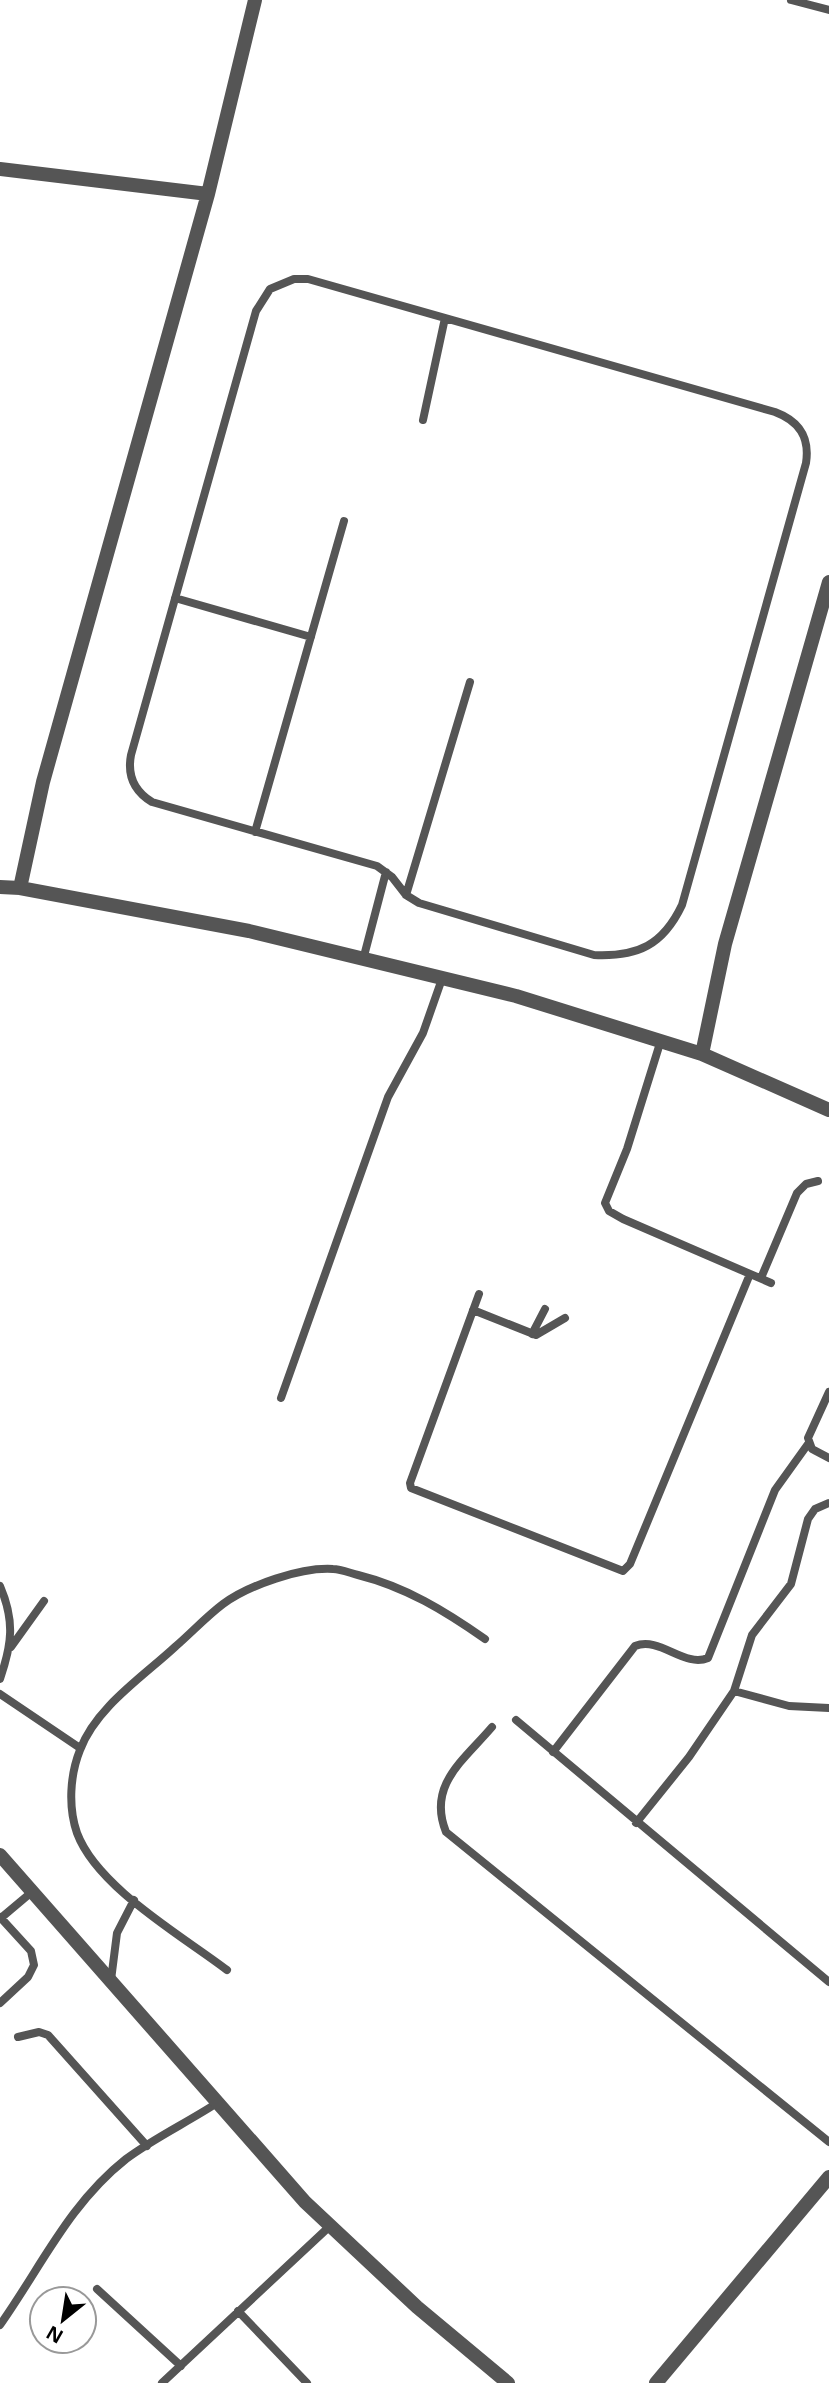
<svg xmlns="http://www.w3.org/2000/svg" width="829" height="2383" font-family="'Noto Sans',sans-serif">
  <style>
    .lines { fill: none; stroke-linecap: round; stroke-linejoin: round }
    .lane { stroke: #555; stroke-width: 8 }
    .street { stroke: #555; stroke-width: 14 }
  </style>
  <rect width="100%" height="100%" fill="#fff"/>
  <g class="lines">
    <path class="lane" d="M 791,0 L 829,10
      M 294,279 L 308,279 L 775,412 C 799,421 810,437 806,463 L 682,905 C 663,945 638,957 594,955 L 419,903 L 406,895 L 392,877 L 377,866 L 152,802 C 134,791 127,776 131,755 L 256,311 L 270,289 Z
      M 423,420 L 445,318
      M 175,598 L 311,637
      M 255,832 L 344,521
      M 406,895 L 470,682
      M 364,956 L 386,872
      M 661,1040 L 627,1149 L 605,1203 L 609,1211 L 623,1219 L 771,1283
      M 761,1278 L 797,1193 L 806,1184 L 818,1181
      M 479,1294 L 410,1483 L 411,1488 L 623,1571 L 630,1564 L 750,1274
      M 473,1310 L 536,1335 L 565,1318
      M 532,1334 L 545,1309
      M 829,1392 L 808,1438 L 812,1449 L 829,1458
      M 281,1398 L 388,1097 L 423,1033 L 443,976
      M 0,1586 C 15,1621 12,1644 0,1679
      M 11,1647 L 44,1601
      M 734,1691 L 789,1706 L 829,1708
      M 0,1694 L 80,1748
      M 516,1720 L 829,1982
      M 492,1727 C 464,1760 427,1785 446,1832 L 829,2142
      M 553,1752 L 635,1646 C 660,1636 684,1668 708,1658 L 775,1490 L 808,1444
      M 636,1823 L 689,1757 L 734,1691 L 752,1635 L 791,1584 L 808,1519 L 815,1509 L 829,1503
      M 0,1917 L 31,1951 L 34,1965 L 28,1977 L 0,2003
      M 1,1918 L 33,1891
      M 227,1970 C 181,1935 97,1887 77,1833 C 68,1807 70,1775 80,1750 C 96,1707 144,1676 176,1646 C 192,1632 207,1616 223,1604 C 249,1585 301,1567 333,1569 C 341,1569 350,1573 358,1575 C 406,1587 445,1611 485,1639
      M 111,1980 L 117,1933 L 134,1900
      M 18,2037 L 39,2032 L 48,2035 L 147,2146
      M 97,2289 L 181,2366
      M 238,2311 L 307,2383
      M 0,2325 C 41,2267 69,2204 126,2159 C 154,2138 188,2122 217,2103
      M 162,2383 L 330,2226"/>
    <path class="street" d="M 0,169 L 208,194
      M 0,887 L 20,888 L 249,931 L 516,996 L 702,1054 L 829,1110
      M 20,888 L 43,782 L 208,194 L 255,0
      M 702,1054 L 725,944 L 829,582
      M 0,1855 L 305,2202 L 417,2307 L 508,2383
      M 656,2383 L 829,2177"/>
  </g>
  <g transform="translate(63 2320) rotate(210)"><circle r="33" fill="#ffffff" stroke="#999999" stroke-width="2"/>
  <path d="M0-5L12 26L0 18L-12 26Z" fill="#000000"/>
  <text y="-10" font-size="19" font-weight="bold" text-anchor="middle" fill="#000000">N</text>
  </g>
</svg>
